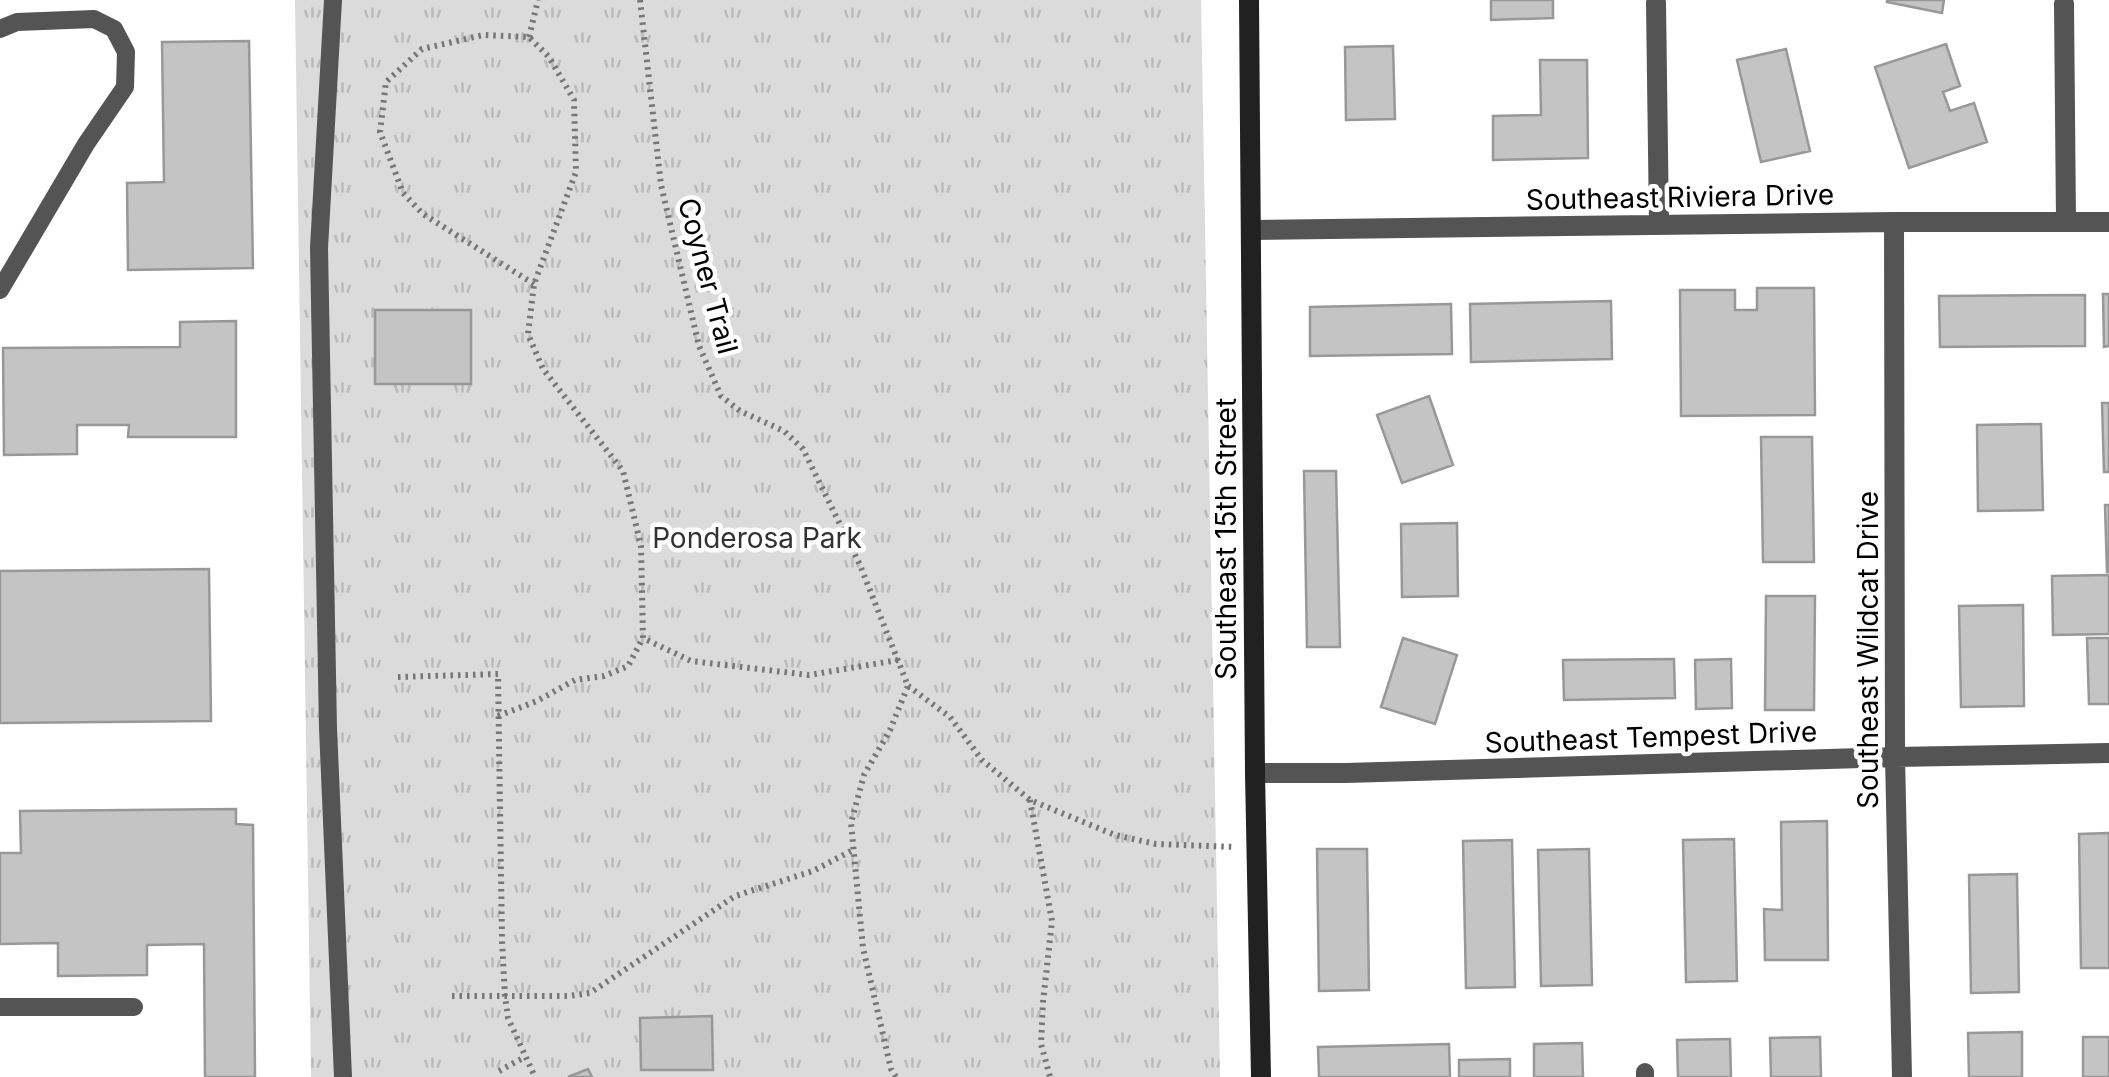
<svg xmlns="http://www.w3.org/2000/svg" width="2109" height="1077" font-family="Inter,sans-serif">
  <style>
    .park { fill: url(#park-tufts) }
    .building { fill: #c4c4c4; stroke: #989898; stroke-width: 2.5 }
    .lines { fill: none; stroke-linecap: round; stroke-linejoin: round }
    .path { stroke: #767676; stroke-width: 6; stroke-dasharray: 2.5 5; stroke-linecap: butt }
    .lane { stroke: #545454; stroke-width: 18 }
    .street { stroke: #545454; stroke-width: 20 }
    .secondary { stroke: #212121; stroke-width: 20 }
    .labels { text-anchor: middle; stroke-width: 9; stroke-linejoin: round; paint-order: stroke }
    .street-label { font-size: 28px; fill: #000; stroke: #fff }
    .park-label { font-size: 28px; fill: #323232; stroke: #fff }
  </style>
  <defs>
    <pattern id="park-tufts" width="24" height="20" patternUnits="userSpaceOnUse" patternTransform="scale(2.5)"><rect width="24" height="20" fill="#dbdbdb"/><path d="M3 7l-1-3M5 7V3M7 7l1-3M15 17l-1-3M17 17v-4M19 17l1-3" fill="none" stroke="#bababa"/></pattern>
  </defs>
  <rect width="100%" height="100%" fill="#fff"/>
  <path class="park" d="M 295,0 L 1201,0 L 1220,1077 L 311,1077 Z"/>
  <path class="building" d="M 1491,0 L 1553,0 L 1553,18 L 1491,20 Z
    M 1887,0 L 1944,0 L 1942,13 L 1887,2 Z
    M 249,41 L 253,268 L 128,270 L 127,183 L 164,182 L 162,42 Z
    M 1946,44 L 1960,86 L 1943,92 L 1950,111 L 1974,103 L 1987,142 L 1909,168 L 1875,67 Z
    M 1393,46 L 1395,119 L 1346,120 L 1345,47 Z
    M 1786,49 L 1810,151 L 1761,162 L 1737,60 Z
    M 1540,60 L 1587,60 L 1588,158 L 1493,160 L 1493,116 L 1541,115 Z
    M 1757,288 L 1814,288 L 1815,415 L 1681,416 L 1680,290 L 1735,290 L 1735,310 L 1757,310 Z
    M 2103,294 L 2109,294 L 2109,346 L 2104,347 Z
    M 2085,295 L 2085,346 L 1940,347 L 1939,296 Z
    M 1611,301 L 1612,359 L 1471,362 L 1470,304 Z
    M 1451,304 L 1452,354 L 1310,356 L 1310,307 Z
    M 375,310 L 471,310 L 471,384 L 375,384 Z
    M 236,321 L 236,437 L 128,437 L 129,425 L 77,425 L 77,454 L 4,455 L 3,348 L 180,347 L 180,322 Z
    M 1429,396 L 1453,465 L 1402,483 L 1377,415 Z
    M 2102,403 L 2109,403 L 2109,472 L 2104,472 Z
    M 2041,424 L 2043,510 L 1978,511 L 1977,425 Z
    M 1761,437 L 1812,437 L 1814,562 L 1763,562 Z
    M 1304,471 L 1336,471 L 1340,647 L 1307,647 Z
    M 2105,505 L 2109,505 L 2109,572 L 2107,572 Z
    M 1457,523 L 1458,596 L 1402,597 L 1401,524 Z
    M 209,569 L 211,721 L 0,723 L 0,571 Z
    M 2109,575 L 2109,634 L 2053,635 L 2052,576 Z
    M 1766,596 L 1815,596 L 1814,710 L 1765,710 Z
    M 2023,605 L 2024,706 L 1961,707 L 1959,606 Z
    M 1403,638 L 1457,655 L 1435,724 L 1381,707 Z
    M 2087,638 L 2109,638 L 2109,704 L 2089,704 Z
    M 1674,659 L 1675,698 L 1564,700 L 1563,660 Z
    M 1731,659 L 1732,708 L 1696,709 L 1695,660 Z
    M 236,809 L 236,824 L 253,825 L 255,1077 L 205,1077 L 204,944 L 147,945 L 147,975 L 58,976 L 58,943 L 0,944 L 0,853 L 21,853 L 20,811 Z
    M 1827,821 L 1828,960 L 1765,960 L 1764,909 L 1782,910 L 1781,822 Z
    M 2109,833 L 2109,968 L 2081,968 L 2079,834 Z
    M 1734,839 L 1737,981 L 1686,982 L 1683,840 Z
    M 1512,840 L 1515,987 L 1466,988 L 1463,841 Z
    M 1317,849 L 1367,849 L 1369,990 L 1319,991 Z
    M 1589,849 L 1592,985 L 1541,986 L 1538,850 Z
    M 2017,874 L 2019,992 L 1971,993 L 1969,875 Z
    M 712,1016 L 713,1070 L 641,1070 L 640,1018 Z
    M 2022,1032 L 2022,1077 L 1969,1077 L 1968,1033 Z
    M 1820,1037 L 1821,1077 L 1771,1077 L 1770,1038 Z
    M 2083,1037 L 2109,1037 L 2109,1077 L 2083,1077 Z
    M 1730,1039 L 1731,1077 L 1678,1077 L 1677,1040 Z
    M 1582,1043 L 1583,1077 L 1534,1077 L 1534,1044 Z
    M 1449,1044 L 1450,1077 L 1319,1077 L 1318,1047 Z
    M 1510,1059 L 1510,1077 L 1459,1077 L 1459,1060 Z
    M 588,1069 L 592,1077 L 568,1077 Z"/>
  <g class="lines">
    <path class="path" d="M 640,0 L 661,185 L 699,346 L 721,396 L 740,411 L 784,431 L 803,449 L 860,565 L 908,686 L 890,730 L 864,775 L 851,823 L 863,948 L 891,1069 L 896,1077
      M 529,37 L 538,0
      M 534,284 L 423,214 L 403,193 L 380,132 L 386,82 L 422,49 L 483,35 L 529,37 L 549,57 L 574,100 L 576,172 L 534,284 L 528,334 L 543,369 L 623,471 L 641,546 L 643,638 L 691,661 L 809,675 L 898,660
      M 398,677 L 498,674 L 502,941 L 505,996 L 508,1018 L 535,1077
      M 908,686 L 950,717 L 982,760 L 1030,800 L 1115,835 L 1156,844 L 1235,847
      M 498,716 L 537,701 L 575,680 L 604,676 L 628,666 L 643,638
      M 1030,800 L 1052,921 L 1043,1002 L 1041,1044 L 1050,1077
      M 452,996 L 569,996 L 590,993 L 735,896 L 813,871 L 853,850
      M 499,1071 L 525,1057"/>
    <path class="lane" d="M 333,0 L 319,248 L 328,728 L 343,1077
      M 0,29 L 17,22 L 94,19 L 114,29 L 126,52 L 125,87 L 86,144 L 0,290
      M 0,1007 L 134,1007
      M 1645,1072 L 1645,1077"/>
    <path class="street" d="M 1656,3 L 1659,225
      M 2064,4 L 2066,222
      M 1894,222 L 1895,757 L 1902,1077
      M 1251,230 L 1894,222 L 2109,222
      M 1255,773 L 1346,773 L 1895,757 L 2109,753"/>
    <path class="secondary" d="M 1249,0 L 1255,773 L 1261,1077"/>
  </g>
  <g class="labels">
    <g class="street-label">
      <text transform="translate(1680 197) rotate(-1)" y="10">Southeast Riviera Drive</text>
      <text transform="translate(708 276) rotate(75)" y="10">Coyner Trail</text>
      <text transform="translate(1226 539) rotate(-90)" y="10">Southeast 15th Street</text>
      <text transform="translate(1868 650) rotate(-90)" y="10">Southeast Wildcat Drive</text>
      <text transform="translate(1651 737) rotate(-2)" y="10">Southeast Tempest Drive</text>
    </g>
    <g class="park-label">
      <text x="757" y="548">Ponderosa Park</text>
    </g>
  </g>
</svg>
